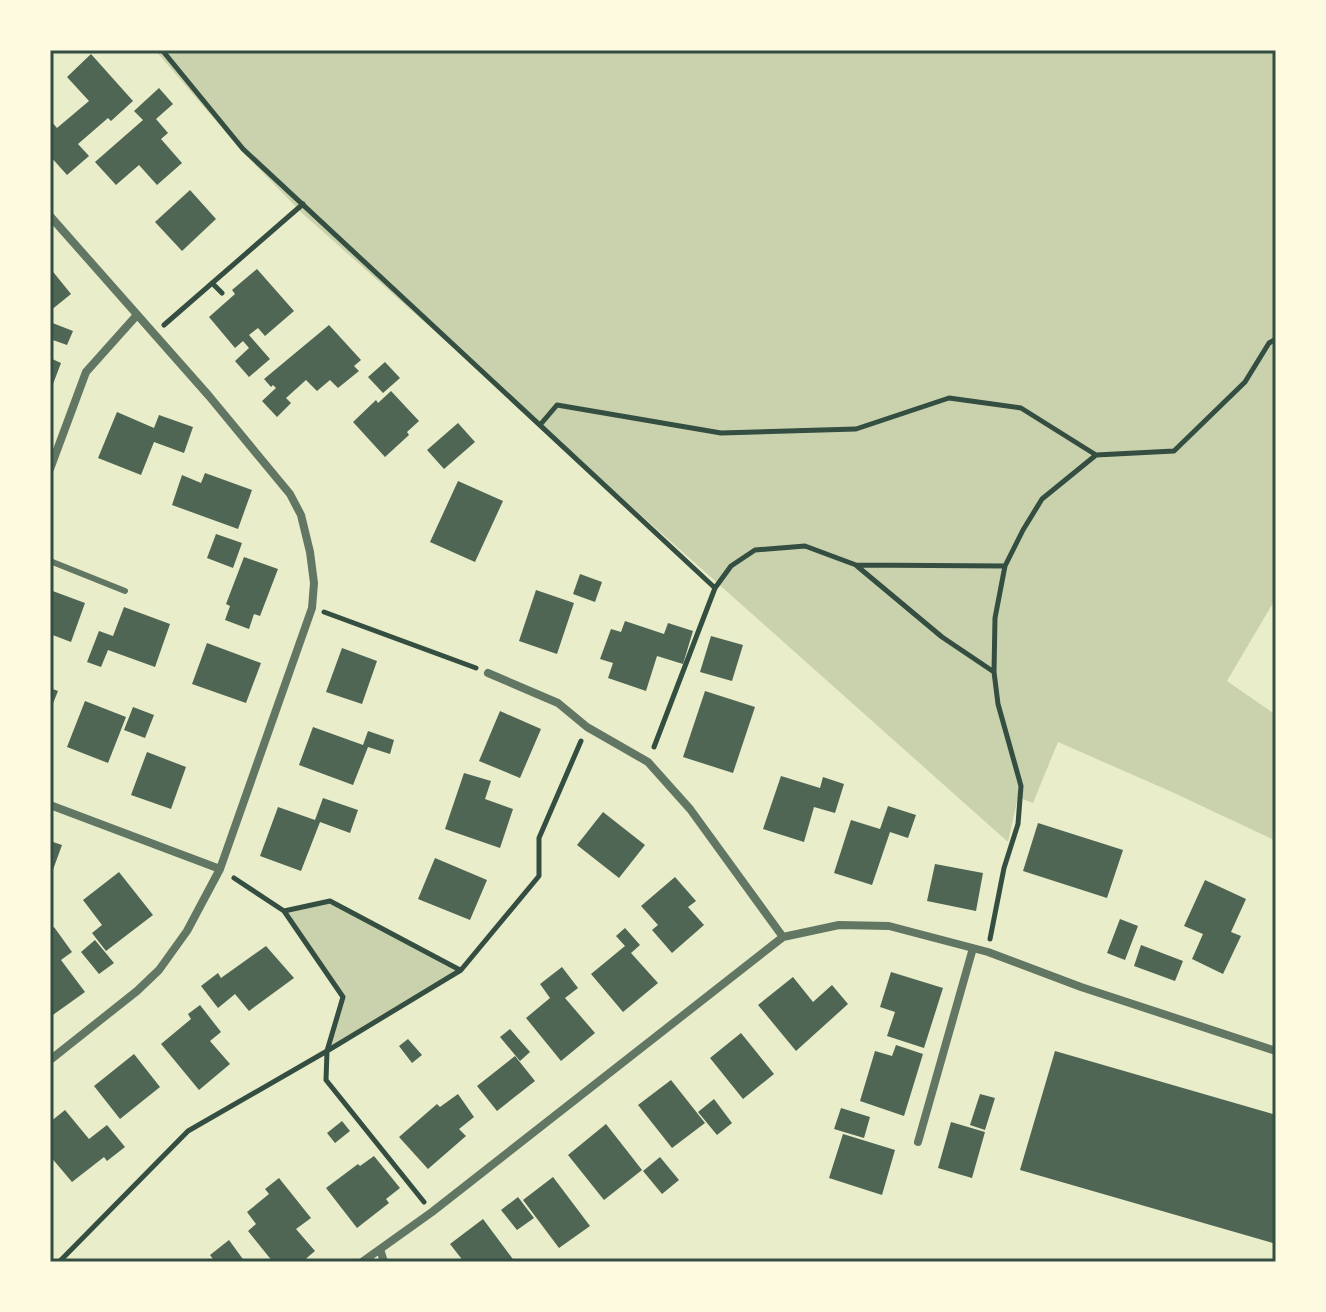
<svg xmlns="http://www.w3.org/2000/svg" width="1326" height="1312" font-family="Lato,sans-serif">
  <style>
    .green { fill: #cad2ad }
    .building { fill: #4f6655 }
    .lines { fill: none; stroke-linecap: round; stroke-linejoin: round }
    .path { stroke: #344e41; stroke-width: 5 }
    .service { stroke: #617663; stroke-width: 6 }
    .minor { stroke: #617663; stroke-width: 8 }
    .neatline { fill: none; stroke: #344e41; stroke-width: 3 }
  </style>
  <rect width="100%" height="100%" fill="#e9edc9"/>
  <path class="green" d="M 155,50 L 1276,50 L 1276,509 L 1274,512 L 1276,514 L 1276,598 L 1227,681 L 1276,715 L 1276,841 L 1172,792 L 1058,742 L 1033,803 L 1018,797 L 1008,842 L 302,213 L 241,150 Z
    M 330,901 L 461,970 L 327,1051 L 342,997 L 284,911 Z"/>
  <path class="building" d="M 91,54 L 133,101 L 111,121 L 108,118 L 78,144 L 89,156 L 67,175 L 50,156 L 50,120 L 57,128 L 89,101 L 67,77 Z
    M 159,88 L 173,104 L 156,119 L 168,133 L 161,139 L 182,163 L 157,185 L 139,165 L 116,185 L 95,162 L 143,120 L 134,111 Z
    M 190,190 L 216,219 L 182,251 L 155,222 Z
    M 50,268 L 71,294 L 50,311 Z
    M 257,269 L 294,311 L 265,336 L 258,328 L 249,335 L 270,359 L 249,377 L 235,361 L 249,348 L 243,341 L 235,348 L 209,317 L 235,294 L 232,290 Z
    M 50,322 L 73,331 L 67,345 L 50,339 Z
    M 329,325 L 361,360 L 354,366 L 359,371 L 338,388 L 330,380 L 317,391 L 306,380 L 286,398 L 291,403 L 277,417 L 262,401 L 276,388 L 273,385 L 271,387 L 264,379 Z
    M 50,358 L 61,363 L 50,392 Z
    M 385,362 L 400,378 L 383,393 L 368,377 Z
    M 391,391 L 419,421 L 407,432 L 409,435 L 385,457 L 353,422 L 376,400 L 378,403 Z
    M 117,412 L 154,428 L 159,415 L 193,427 L 184,453 L 154,442 L 141,475 L 98,458 Z
    M 458,423 L 475,442 L 444,469 L 427,450 Z
    M 205,473 L 252,490 L 238,529 L 172,505 L 182,475 L 201,483 Z
    M 458,481 L 503,501 L 475,562 L 430,542 Z
    M 216,534 L 242,543 L 233,568 L 207,558 Z
    M 244,557 L 278,569 L 260,616 L 254,614 L 249,629 L 225,620 L 230,606 L 226,604 Z
    M 580,574 L 602,582 L 595,602 L 573,594 Z
    M 50,590 L 85,603 L 71,642 L 50,634 Z
    M 536,590 L 574,603 L 557,654 L 519,641 Z
    M 124,607 L 170,624 L 155,667 L 108,650 L 101,667 L 87,662 L 99,631 L 113,636 Z
    M 625,621 L 664,634 L 668,623 L 693,631 L 683,664 L 657,656 L 646,691 L 608,678 L 613,663 L 600,659 L 611,629 L 621,632 Z
    M 711,636 L 743,645 L 732,681 L 700,672 Z
    M 207,643 L 261,663 L 246,703 L 192,684 Z
    M 342,648 L 377,661 L 362,704 L 326,692 Z
    M 50,688 L 58,691 L 50,711 Z
    M 705,691 L 755,707 L 733,773 L 683,757 Z
    M 85,701 L 126,717 L 108,763 L 67,747 Z
    M 133,707 L 154,715 L 145,738 L 124,730 Z
    M 500,711 L 541,729 L 520,778 L 479,761 Z
    M 313,727 L 363,745 L 368,731 L 394,740 L 390,754 L 368,747 L 353,785 L 299,765 Z
    M 147,752 L 186,767 L 171,809 L 131,795 Z
    M 464,773 L 491,781 L 485,799 L 513,809 L 500,848 L 445,829 Z
    M 781,776 L 820,788 L 823,777 L 844,784 L 835,813 L 814,807 L 804,842 L 763,829 Z
    M 323,798 L 358,810 L 350,833 L 320,822 L 301,871 L 260,856 L 278,807 L 315,820 Z
    M 888,806 L 916,815 L 908,838 L 890,832 L 872,885 L 834,873 L 851,820 L 880,829 Z
    M 603,812 L 645,845 L 619,878 L 577,845 Z
    M 1038,823 L 1123,850 L 1107,898 L 1023,871 Z
    M 50,841 L 62,845 L 50,878 Z
    M 435,858 L 487,880 L 470,920 L 418,899 Z
    M 935,864 L 983,873 L 976,911 L 927,901 Z
    M 119,872 L 153,915 L 106,951 L 92,933 L 102,925 L 83,900 Z
    M 675,877 L 696,901 L 688,907 L 704,925 L 672,953 L 652,930 L 658,925 L 641,906 Z
    M 1205,880 L 1246,899 L 1231,932 L 1241,936 L 1223,974 L 1192,959 L 1203,934 L 1184,926 Z
    M 1120,919 L 1138,926 L 1125,960 L 1107,953 Z
    M 54,927 L 72,952 L 61,960 L 85,992 L 50,1017 L 50,930 Z
    M 625,928 L 640,945 L 631,953 L 658,983 L 623,1012 L 591,974 L 625,946 L 616,936 Z
    M 95,940 L 114,963 L 99,974 L 81,952 Z
    M 1141,945 L 1183,961 L 1175,981 L 1134,966 Z
    M 266,946 L 294,978 L 249,1011 L 235,994 L 218,1008 L 201,986 L 218,973 L 221,978 Z
    M 562,967 L 578,988 L 565,998 L 595,1033 L 561,1061 L 526,1018 L 550,998 L 540,984 Z
    M 891,972 L 943,988 L 924,1048 L 887,1036 L 895,1012 L 880,1007 Z
    M 793,977 L 813,1002 L 832,985 L 848,1004 L 796,1051 L 758,1005 Z
    M 200,1005 L 221,1032 L 210,1041 L 230,1064 L 199,1090 L 161,1044 L 191,1019 L 188,1014 Z
    M 510,1029 L 530,1052 L 520,1061 L 500,1037 Z
    M 741,1033 L 774,1074 L 743,1099 L 710,1058 Z
    M 408,1039 L 422,1055 L 412,1063 L 399,1046 Z
    M 896,1045 L 923,1054 L 904,1116 L 860,1101 L 875,1051 L 892,1056 Z
    M 1055,1051 L 1276,1115 L 1276,1244 L 1020,1170 Z
    M 134,1054 L 160,1087 L 120,1119 L 94,1086 Z
    M 515,1056 L 535,1081 L 497,1111 L 477,1086 Z
    M 671,1080 L 705,1123 L 672,1148 L 638,1105 Z
    M 458,1094 L 474,1117 L 459,1129 L 466,1136 L 428,1169 L 399,1137 L 437,1104 L 440,1107 Z
    M 980,1094 L 995,1098 L 985,1130 L 970,1125 Z
    M 714,1099 L 732,1123 L 717,1135 L 698,1112 Z
    M 841,1108 L 870,1117 L 864,1138 L 834,1129 Z
    M 65,1110 L 89,1139 L 107,1125 L 125,1147 L 107,1161 L 104,1157 L 72,1182 L 50,1156 L 50,1122 Z
    M 342,1121 L 350,1131 L 335,1143 L 327,1133 Z
    M 951,1122 L 985,1132 L 972,1178 L 938,1168 Z
    M 606,1124 L 642,1170 L 604,1200 L 568,1155 Z
    M 843,1134 L 895,1150 L 882,1195 L 829,1178 Z
    M 374,1156 L 400,1188 L 386,1199 L 389,1203 L 357,1228 L 326,1188 L 358,1164 L 360,1166 Z
    M 660,1157 L 679,1180 L 662,1194 L 643,1171 Z
    M 553,1177 L 590,1226 L 559,1248 L 523,1200 Z
    M 279,1178 L 311,1218 L 296,1229 L 315,1251 L 302,1262 L 273,1262 L 248,1231 L 256,1224 L 247,1212 L 269,1194 L 265,1189 Z
    M 518,1197 L 534,1218 L 517,1230 L 501,1210 Z
    M 483,1219 L 515,1262 L 464,1262 L 450,1244 Z
    M 229,1240 L 245,1262 L 215,1262 L 210,1255 Z"/>
  <g class="lines">
    <path class="path" d="M 162,50 L 243,149 L 715,588 L 654,747
      M 212,283 L 222,293
      M 164,325 L 303,204
      M 540,425 L 557,405 L 721,433 L 856,429 L 949,398 L 1021,408 L 1096,455
      M 857,566 L 942,637 L 994,672
      M 715,588 L 731,566 L 755,550 L 805,546 L 856,565 L 1005,566
      M 324,612 L 476,668
      M 234,878 L 284,911 L 330,901 L 460,970
      M 284,911 L 343,997 L 327,1051 L 326,1080 L 424,1202
      M 990,939 L 1004,868 L 1018,824 L 1021,786 L 998,704 L 994,672 L 995,618 L 1005,566 L 1023,530 L 1042,499 L 1096,455 L 1174,451 L 1245,382 L 1269,343 L 1276,339
      M 59,1262 L 188,1131 L 327,1051 L 461,970 L 539,876 L 539,838 L 581,741"/>
    <path class="service" d="M 50,561 L 125,591"/>
    <path class="minor" d="M 50,216 L 209,396 L 290,494 L 301,515 L 310,552 L 314,583 L 312,608 L 220,869 L 187,931 L 159,970 L 137,991 L 50,1060
      M 50,469 L 86,372 L 137,315
      M 488,673 L 558,703 L 587,727 L 648,762 L 690,809 L 783,937
      M 50,805 L 220,869
      M 918,1142 L 973,948
      M 380,1249 L 384,1262
      M 362,1262 L 432,1212 L 783,937 L 839,925 L 889,926 L 988,952 L 1081,987 L 1276,1051"/>
  </g>
  <rect width="1326" height="1312" fill="none" stroke="#fefae0" stroke-width="104"/>
  <rect x="52" y="52" width="1222" height="1208" class="neatline"/>
</svg>
